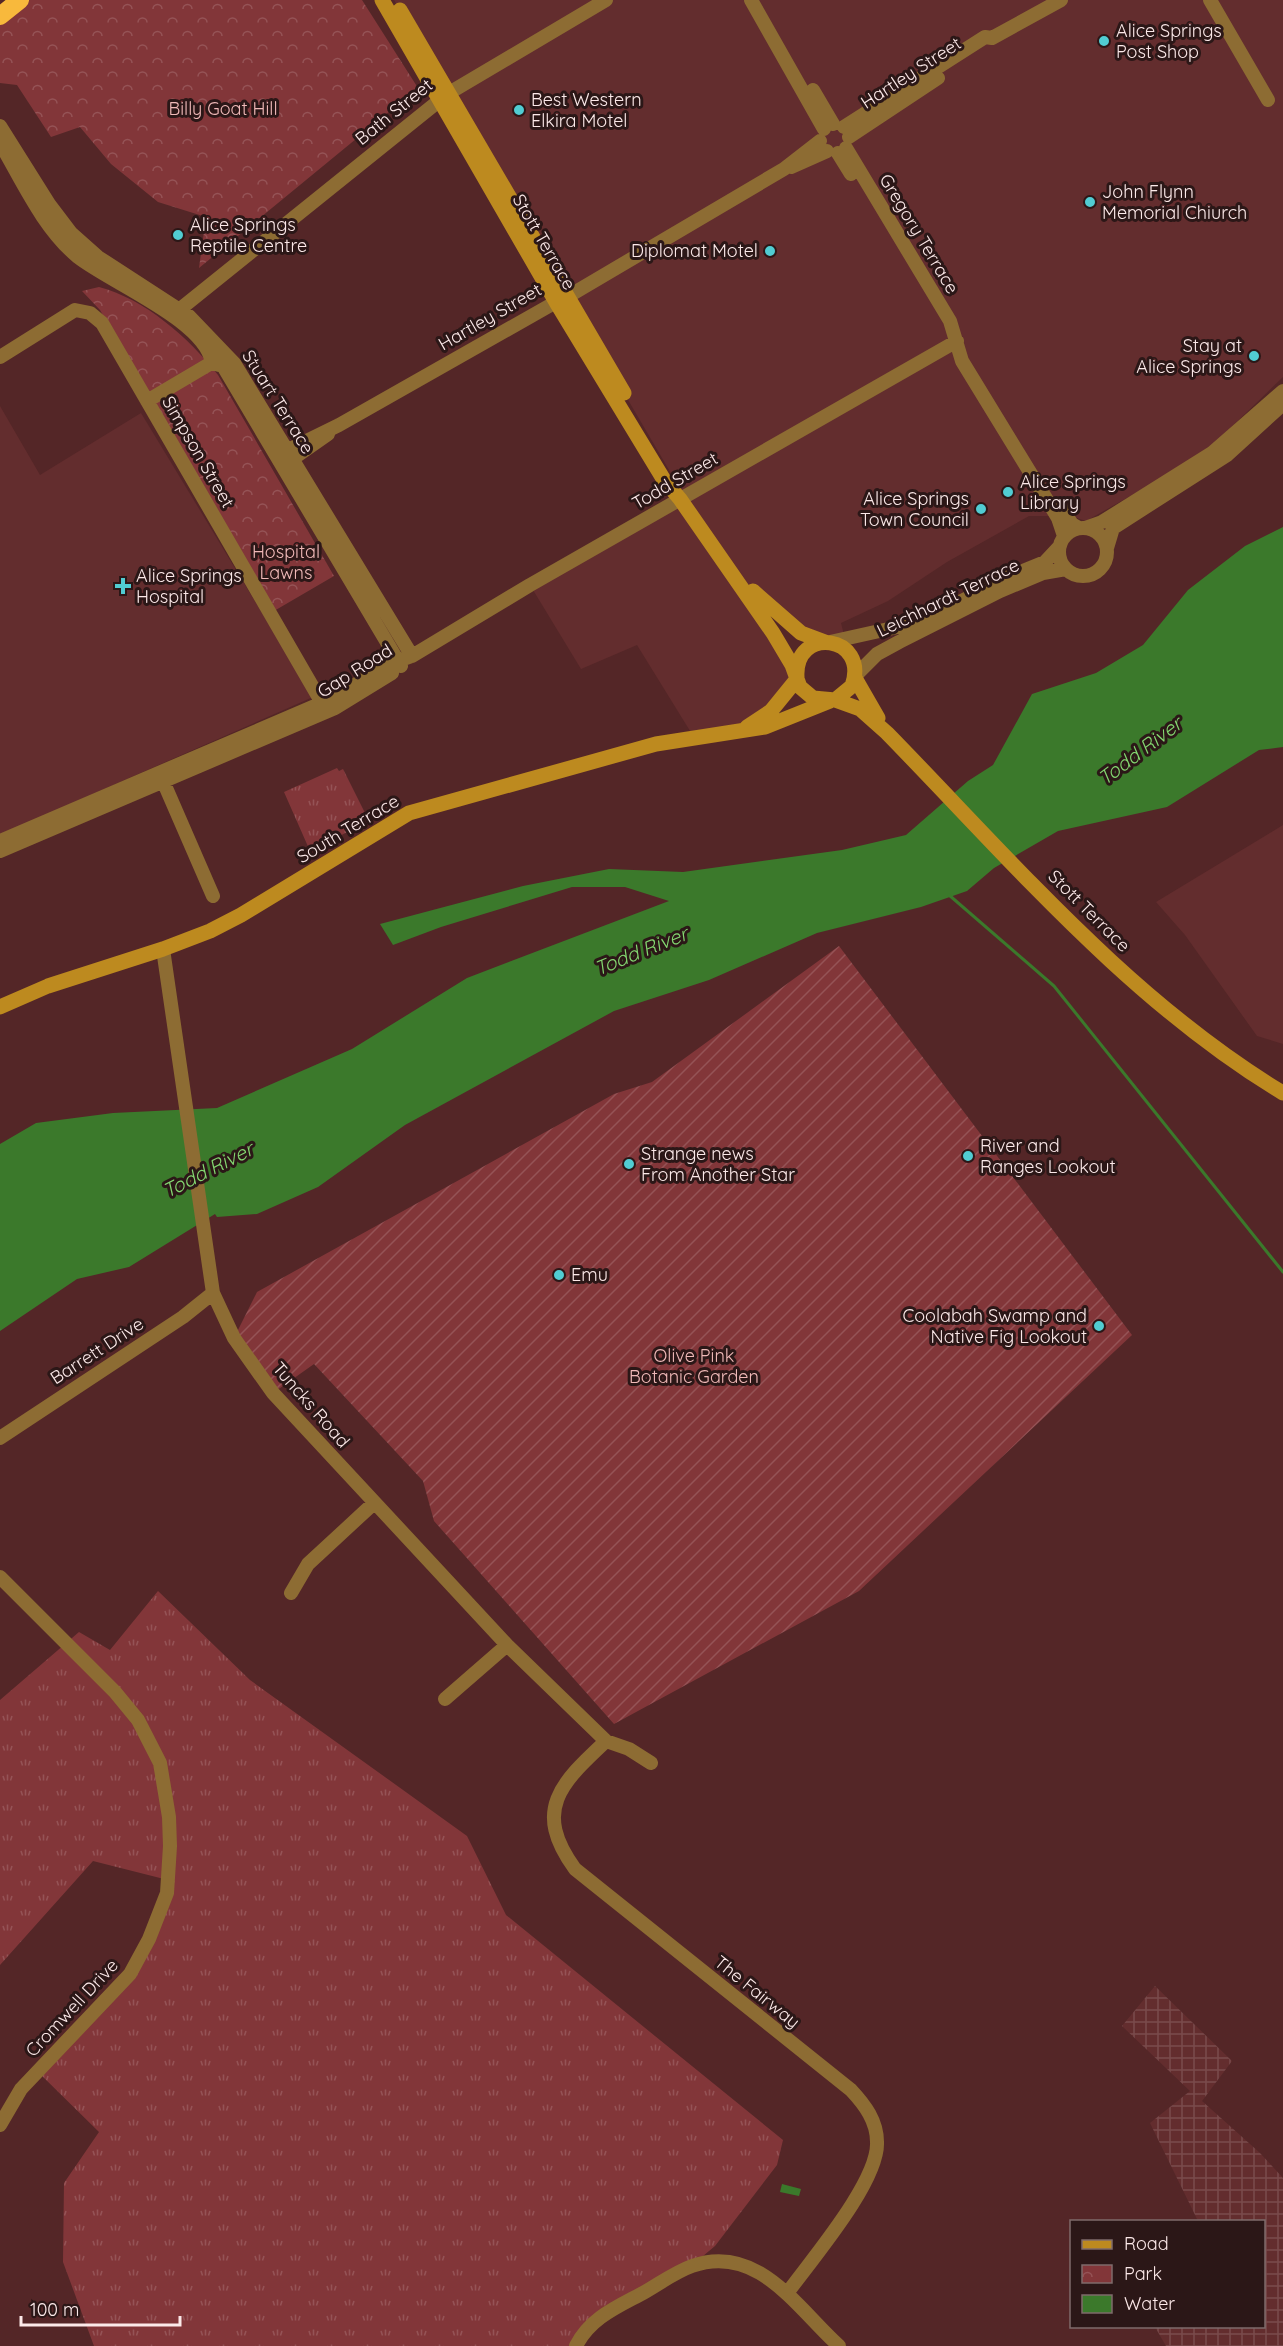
<svg xmlns="http://www.w3.org/2000/svg" width="1283" height="2346" font-family="Quicksand,sans-serif">
  <style>
    .built { fill: #632d2e }
    .industrial { fill: url(#industrial-grid) }
    .grass { fill: url(#grass-tufts) }
    .park { fill: url(#park-crowns) }
    .garden { fill: url(#garden-furrows) }
    .water { fill: #3b792b }
    .lines { fill: none; stroke-linecap: round; stroke-linejoin: round }
    .stream { stroke: #3b792b; stroke-width: 3 }
    .street { stroke: #8d6c33; stroke-width: 14 }
    .secondary { stroke: #bd8a1f; stroke-width: 15 }
    .highway { stroke: #f8b93c; stroke-width: 18 }
    .poi-dot { fill: #51ccd2; stroke: #2b1717; stroke-width: 2 }
    .labels { text-anchor: middle; stroke-width: 6; stroke-linejoin: round; paint-order: stroke }
    .poi-label { font-size: 18px; fill: #fce9e9; stroke: #2b1717; text-anchor: start }
    .street-label { font-size: 18px; fill: #fce9e9; stroke: #2b1717 }
    .park-label { font-size: 18px; fill: #f0b9b8; stroke: #2b1717 }
    .water-label { font-size: 20px; font-style: italic; fill: #84d871; stroke: #2b1717 }
  </style>
  <defs>
    <pattern id="industrial-grid" width="8" height="8" patternUnits="userSpaceOnUse" patternTransform="scale(1.5)"><rect width="8" height="8" fill="#632d2e"/><path d="M0 4h8M4 0v8" fill="none" stroke="#7a4b4c"/></pattern>
    <pattern id="grass-tufts" width="24" height="20" patternUnits="userSpaceOnUse" patternTransform="scale(1.5)"><rect width="24" height="20" fill="#823639"/><path d="M3 7l-1-3M5 7V3M7 7l1-3M15 17l-1-3M17 17v-4M19 17l1-3" fill="none" stroke="#955356"/></pattern>
    <pattern id="park-crowns" width="20" height="18" patternUnits="userSpaceOnUse" patternTransform="scale(1.5)"><rect width="20" height="18" fill="#823639"/><path d="M2 6a3 3 0 1 1 6 0M12 15a3 3 0 1 1 6 0" fill="none" stroke="#955356"/></pattern>
    <pattern id="garden-furrows" width="10" height="10" patternUnits="userSpaceOnUse" patternTransform="scale(1.5)"><rect width="10" height="10" fill="#823639"/><path d="M-1 1l2-2M0 10L10 0M9 11l2-2" fill="none" stroke="#955356"/></pattern>
  </defs>
  <rect width="100%" height="100%" fill="#542627"/>
  <path class="built" d="M 394,0 L 1283,0 L 1283,377 L 1215,443 L 1148,486 L 1086,521 L 1071,516 L 1029,516 L 947,562 L 888,601 L 841,623 L 845,639 L 834,643 L 770,608 L 721,558 L 796,669 L 751,725 L 695,739 L 637,645 L 581,669 L 530,585 L 680,499 L 672,475 Z
    M 0,406 L 40,475 L 141,413 L 313,697 L 0,835 Z
    M 1283,825 L 1283,1044 L 1257,1036 L 1185,935 L 1156,902 Z"/>
  <path class="industrial" d="M 1155,1986 L 1232,2061 L 1202,2101 L 1260,2153 L 1283,2178 L 1283,2346 L 1166,2346 L 1155,2327 L 1264,2326 L 1264,2222 L 1198,2221 L 1150,2123 L 1190,2091 L 1122,2026 Z"/>
  <path class="grass" d="M 337,768 L 339,771 L 343,769 L 369,821 L 310,851 L 284,792 Z
    M 158,1591 L 250,1680 L 467,1836 L 506,1915 L 783,2140 L 777,2165 L 715,2246 L 691,2266 L 600,2317 L 576,2346 L 94,2346 L 63,2262 L 64,2183 L 99,2132 L 37,2071 L 130,1974 L 168,1880 L 93,1861 L 0,1965 L 0,1700 L 79,1632 L 110,1650 Z"/>
  <path class="park" d="M 22,0 L 362,0 L 418,88 L 199,268 L 206,217 L 158,202 L 111,164 L 80,127 L 51,137 L 17,85 L 0,83 L 0,21 Z
    M 99,287 C 145,299 189,338 218,375 L 334,576 L 274,611 L 100,310 L 82,291 Z"/>
  <path class="garden" d="M 839,946 L 1132,1335 L 859,1591 L 614,1724 L 434,1521 L 423,1481 L 314,1364 L 273,1393 L 234,1338 L 257,1292 L 614,1094 L 652,1082 Z"/>
  <path class="water" d="M 1283,527 L 1283,747 L 1259,750 L 1167,807 L 1058,831 L 994,868 L 967,891 L 921,907 L 817,933 L 709,980 L 614,1011 L 405,1125 L 318,1187 L 257,1214 L 217,1217 L 215,1214 L 129,1267 L 77,1279 L 0,1331 L 0,1144 L 36,1123 L 113,1113 L 217,1108 L 352,1049 L 467,978 L 669,901 L 625,887 L 572,887 L 441,927 L 393,945 L 380,924 L 523,886 L 609,869 L 683,872 L 842,850 L 906,835 L 968,781 L 993,765 L 1032,694 L 1096,673 L 1143,645 L 1188,590 L 1245,546 Z
    M 782,2184 L 801,2189 L 799,2196 L 780,2192 Z"/>
  <g class="lines">
    <path class="stream" d="M 949,895 L 1054,986 L 1283,1272"/>
    <path class="street" d="M 751,0 L 824,129
      M 1210,0 L 1268,100
      M 813,90 L 833,124
      M 449,93 L 606,0
      M 0,126 L 49,204 L 71,233 L 98,257 L 189,316 L 234,363 L 412,656
      M 844,127 L 985,37 L 992,38 L 1061,0
      M 849,137 L 938,78
      M 0,143 C 23,182 43,228 78,257 C 111,283 206,321 212,363 L 223,366 L 401,666
      M 846,148 L 950,321 L 962,361 L 1058,518 L 1064,536
      M 838,153 L 851,174
      M 791,167 L 827,151
      M 567,297 L 784,169 L 820,141
      M 174,314 L 440,100
      M 0,357 L 75,310 L 90,313 L 102,323 L 322,703
      M 147,401 L 218,359
      M 280,454 L 339,425 L 556,302
      M 288,462 L 328,434
      M 1059,505 L 1072,524 L 1079,528
      M1059 552a24 24 0 1 1 48 0a24 24 0 1 1-48 0Z
      M 1085,528 L 1102,522 L 1212,453 L 1283,391
      M 1107,548 L 1113,528 L 1227,455 L 1283,404
      M 830,642 L 902,626 L 940,612 L 1011,576 L 1045,562 L 1059,547
      M 855,676 L 877,654 L 899,642 L 1000,591 L 1043,573 L 1066,569
      M 160,774 L 213,896
      M 0,841 L 322,703 L 398,661 L 412,656 L 530,585 L 957,341
      M 0,851 L 335,708 L 392,673
      M 163,949 L 213,1293 L 234,1338 L 273,1393 L 507,1645 L 606,1741 L 629,1749 L 651,1763
      M 0,1438 L 183,1317 L 213,1293
      M 0,1577 L 115,1692 L 138,1720 L 160,1763 L 169,1817 L 170,1846 L 167,1893 L 149,1939 L 130,1974 L 21,2089 L 0,2125
      M 291,1593 L 308,1564 L 374,1503
      M 445,1699 L 507,1645
      M 606,1741 C 561,1783 532,1810 575,1869 L 851,2090 C 865,2105 877,2121 877,2142 C 879,2181 812,2259 788,2292
      M 576,2346 C 590,2318 617,2307 643,2293 C 659,2284 675,2272 692,2266 C 758,2243 797,2308 839,2346"/>
    <path class="secondary" d="M 382,0 L 556,302 L 664,480 L 680,499 L 773,633 L 792,665 L 800,687 L 813,698 L 835,700 L 852,686 C 870,635 794,625 797,677
      M 400,10 L 624,393
      M 753,591 L 801,633 L 825,642
      M 855,678 L 878,718
      M 835,700 L 860,709 L 887,733 C 1011,860 1130,1001 1283,1093
      M 747,727 L 771,711 L 797,679
      M 0,1007 L 48,986 L 163,949 L 210,931 L 241,915 L 409,813 L 656,744 L 765,727 L 830,701"/>
    <path class="highway" d="M 0,16 L 20,0"/>
  </g>
  <g class="poi-dot">
    <circle cx="1104" cy="41" r="6"/>
    <circle cx="519" cy="110" r="6"/>
    <circle cx="1090" cy="202" r="6"/>
    <circle cx="178" cy="235" r="6"/>
    <circle cx="770" cy="251" r="6"/>
    <circle cx="1254" cy="356" r="6"/>
    <circle cx="1008" cy="492" r="6"/>
    <circle cx="981" cy="509" r="6"/>
    <path d="M120 577h6v6h6v6h-6v6h-6v-6h-6v-6h6z"/>
    <circle cx="968" cy="1156" r="6"/>
    <circle cx="629" cy="1164" r="6"/>
    <circle cx="559" cy="1275" r="6"/>
    <circle cx="1099" cy="1326" r="6"/>
  </g>
  <g class="labels">
    <g class="poi-label">
      <text x="1116" y="37">Alice Springs<tspan x="1116" dy="21">Post Shop</tspan></text>
      <text x="531" y="106">Best Western<tspan x="531" dy="21">Elkira Motel</tspan></text>
      <text x="1102" y="198">John Flynn<tspan x="1102" dy="21">Memorial Chiurch</tspan></text>
      <text x="190" y="231">Alice Springs<tspan x="190" dy="21">Reptile Centre</tspan></text>
      <text x="758" y="257" text-anchor="end">Diplomat Motel</text>
      <text x="1242" y="352" text-anchor="end">Stay at<tspan x="1242" dy="21">Alice Springs</tspan></text>
      <text x="1020" y="488">Alice Springs<tspan x="1020" dy="21">Library</tspan></text>
      <text x="969" y="505" text-anchor="end">Alice Springs<tspan x="969" dy="21">Town Council</tspan></text>
      <text x="136" y="582">Alice Springs<tspan x="136" dy="21">Hospital</tspan></text>
      <text x="980" y="1152">River and<tspan x="980" dy="21">Ranges Lookout</tspan></text>
      <text x="641" y="1160">Strange news<tspan x="641" dy="21">From Another Star</tspan></text>
      <text x="571" y="1281">Emu</text>
      <text x="1087" y="1322" text-anchor="end">Coolabah Swamp and<tspan x="1087" dy="21">Native Fig Lookout</tspan></text>
    </g>
    <g class="street-label">
      <text transform="translate(911 73) rotate(-33)" y="6">Hartley Street</text>
      <text transform="translate(394 112) rotate(-39)" y="6">Bath Street</text>
      <text transform="translate(919 234) rotate(59)" y="6">Gregory Terrace</text>
      <text transform="translate(544 242) rotate(60)" y="6">Stott Terrace</text>
      <text transform="translate(490 317) rotate(-30)" y="6">Hartley Street</text>
      <text transform="translate(278 402) rotate(58)" y="6">Stuart Terrace</text>
      <text transform="translate(198 452) rotate(60)" y="6">Simpson Street</text>
      <text transform="translate(675 481) rotate(-30)" y="6">Todd Street</text>
      <text transform="translate(948 598) rotate(-26)" y="6">Leichhardt Terrace</text>
      <text transform="translate(355 671) rotate(-32)" y="6">Gap Road</text>
      <text transform="translate(348 829) rotate(-31)" y="6">South Terrace</text>
      <text transform="translate(1089 911) rotate(45)" y="6">Stott Terrace</text>
      <text transform="translate(97 1351) rotate(-33)" y="6">Barrett Drive</text>
      <text transform="translate(311 1405) rotate(49)" y="6">Tuncks Road</text>
      <text transform="translate(757 1992) rotate(39)" y="6">The Fairway</text>
      <text transform="translate(72 2008) rotate(-47)" y="6">Cromwell Drive</text>
    </g>
    <g class="park-label">
      <text x="223" y="115">Billy Goat Hill</text>
      <text x="286" y="558">Hospital<tspan x="286" dy="21">Lawns</tspan></text>
      <text x="694" y="1362">Olive Pink<tspan x="694" dy="21">Botanic Garden</tspan></text>
    </g>
    <g class="water-label">
      <text transform="translate(1140 751) rotate(-37)" y="7">Todd River</text>
      <text transform="translate(641 951) rotate(-22)" y="7">Todd River</text>
      <text transform="translate(208 1170) rotate(-27)" y="7">Todd River</text>
    </g>
  </g>
  <rect x="1070" y="2220" width="195" height="108" fill="#2b1717" stroke="#7f6b6b" stroke-width="1.5"/>
  <rect x="1082" y="2240" width="30" height="9" fill="#bd8a1f" stroke="#7f6b6b" stroke-width="1.5"/>
  <text x="1124" y="2250" font-size="18" fill="#fce9e9">Road</text>
  <rect x="1082" y="2265" width="30" height="18" fill="url(#park-crowns)" stroke="#7f6b6b" stroke-width="1.5"/>
  <text x="1124" y="2280" font-size="18" fill="#fce9e9">Park</text>
  <rect x="1082" y="2295" width="30" height="18" fill="#3b792b" stroke="#7f6b6b" stroke-width="1.5"/>
  <text x="1124" y="2310" font-size="18" fill="#fce9e9">Water</text>
  <path d="M21 2316v9h159v-9" fill="none" stroke="#fce9e9" stroke-width="3"/>
  <text x="30" y="2316" font-size="18" fill="#fce9e9" stroke="#2b1717" stroke-width="4.5" paint-order="stroke">100 m</text>
</svg>
